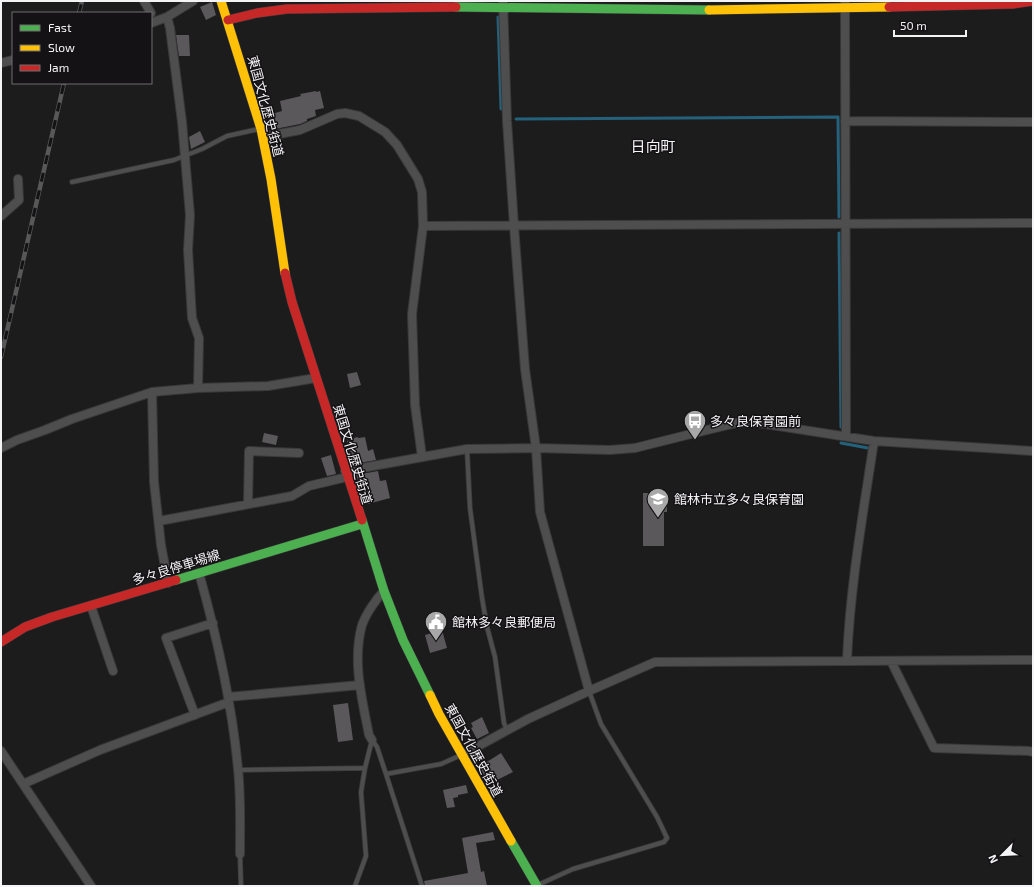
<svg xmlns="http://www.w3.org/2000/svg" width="1034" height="887" font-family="'Exo 2','Noto Sans JP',sans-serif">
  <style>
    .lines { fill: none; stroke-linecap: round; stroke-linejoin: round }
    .stream { stroke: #24617a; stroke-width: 3 }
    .building { fill: #5a585a }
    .lane-casing { stroke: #3a393a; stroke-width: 5.5 }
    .street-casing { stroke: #3a393a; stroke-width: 10 }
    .fast-casing { stroke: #3a393a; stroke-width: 10 }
    .slow-casing { stroke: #3a393a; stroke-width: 10 }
    .jam-casing { stroke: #3a393a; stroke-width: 10 }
    .lane { stroke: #4f4e4f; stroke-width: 4 }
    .street { stroke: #4f4e4f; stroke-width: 8 }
    .fast { stroke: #4caf50; stroke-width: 9 }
    .slow { stroke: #ffc107; stroke-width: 9 }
    .jam { stroke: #c62828; stroke-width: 9 }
    .rail-casing { stroke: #585858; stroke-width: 4.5 }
    .rail { stroke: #141215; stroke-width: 3; stroke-dasharray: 9; stroke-linecap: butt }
    .labels { text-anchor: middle; stroke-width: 3; stroke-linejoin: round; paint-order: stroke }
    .street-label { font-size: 13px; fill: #f4f3f5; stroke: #141215 }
    .poi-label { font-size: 13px; fill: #f4f3f5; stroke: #141215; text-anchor: start }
    .quarter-label { font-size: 15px; fill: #f4f3f5; stroke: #141215 }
  </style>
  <rect width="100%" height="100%" fill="#1d1c1d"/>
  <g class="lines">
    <path class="stream" d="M 498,17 L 501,109
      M 516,119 L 838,117 L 839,217
      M 839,233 L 841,427
      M 841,443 L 868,448"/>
  </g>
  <path class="building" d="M 212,2 L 216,15 L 206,20 L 200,7 Z
    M 176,35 L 189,35 L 190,56 L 179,56 Z
    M 316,91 L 316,92 L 320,91 L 324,108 L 315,110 L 316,116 L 307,119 L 307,121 L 300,124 L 275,129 L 272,114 L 282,111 L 280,101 L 301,96 L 300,94 Z
    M 200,131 L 205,142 L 191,149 L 189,137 Z
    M 357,372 L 361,385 L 350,388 L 347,374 Z
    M 264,433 L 278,436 L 276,445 L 262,442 Z
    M 357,437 L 359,438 L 365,437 L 368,451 L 373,449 L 376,460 L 354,464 L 347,441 Z
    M 331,455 L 336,474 L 327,476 L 321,458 Z
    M 378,471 L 380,481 L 386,480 L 390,498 L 368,504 L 363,484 L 360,485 L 356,475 Z
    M 653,490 L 662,490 L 662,493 L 664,493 L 664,500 L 667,500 L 667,512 L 664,512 L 664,546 L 643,546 L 643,493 L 652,493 Z
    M 442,630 L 447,648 L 430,653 L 425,635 Z
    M 348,703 L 353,740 L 338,742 L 333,705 Z
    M 482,717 L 489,733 L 477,739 L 471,728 L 473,727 L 471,723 Z
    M 501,753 L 513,772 L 489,784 L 479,767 Z
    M 466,785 L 468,793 L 458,795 L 458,797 L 453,798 L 455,807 L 447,808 L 443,790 Z
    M 493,832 L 495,840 L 476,843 L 481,872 L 484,871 L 487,886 L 425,886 L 424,881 L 468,873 L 462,838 Z"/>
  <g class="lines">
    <g class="lane-casing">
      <path id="lane" d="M 72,182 L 174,160 L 202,149 L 227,136 L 259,129
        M 467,449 L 470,508 L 482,598 L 487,627 L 495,657 L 504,723 L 507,730
        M 372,740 L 377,747 L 386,774 L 422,886
        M 238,770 L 365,768
        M 386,774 L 441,764 L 459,756
        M 240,854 L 241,886
        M 540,884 L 573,869 L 664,842 L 667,838 L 657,817 L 601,724 L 589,691
        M 355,886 L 366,856 L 361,792 L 365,768 L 372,740"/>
    </g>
    <g class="street-casing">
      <path id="street" d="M 144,1 L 151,13
        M 503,1 L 507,121 L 514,226 L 525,369 L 536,448 L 540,512 L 589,691
        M 845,1 L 846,436
        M 167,17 L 170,28 L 182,122 L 190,215 L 188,250 L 192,318 L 199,338 L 198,388
        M 151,23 L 167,17 L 193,1
        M 1,63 L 13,60
        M 845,121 L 1033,122
        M 263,137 L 300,130 L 337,114 L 345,113 L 359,116 L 385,132 L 397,145 L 418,179 L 422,192 L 423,226 L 412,314 L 415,405 L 422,457
        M 1,216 L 19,200 L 18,179
        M 423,226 L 1033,223
        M 152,392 L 154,482 L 161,545 L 168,583
        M 1,448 L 17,440 L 45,430 L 72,419 L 152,392 L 198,388 L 268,386 L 316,378
        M 345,471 L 467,449 L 536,448 L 610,450 L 635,448 L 707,430 L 736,423 L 752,422 L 874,441 L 1033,451
        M 248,504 L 249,451 L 299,453
        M 159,521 L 292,496 L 309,486 L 347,477
        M 199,573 C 217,637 232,703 238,769 C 241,797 240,826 240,854
        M 91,606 L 113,671
        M 847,660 C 850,587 863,514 874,441
        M 891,661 L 934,748 L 1029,751 L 1033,752
        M 228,697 L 360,685
        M 195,715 L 166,638 L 213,623
        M 372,740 L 369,735 C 362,699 352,661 362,625 C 366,614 376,599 384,591
        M 1,751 L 91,886
        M 462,755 L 528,719 L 589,691 L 655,662 L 1033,660
        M 23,784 L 100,750 L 229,702"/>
    </g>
    <g class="fast-casing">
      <path id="fast" d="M 456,7 L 709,10
        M 362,520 L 384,591 L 403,640 L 430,695
        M 176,580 L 362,524
        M 511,841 L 537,886"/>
    </g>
    <g class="slow-casing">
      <path id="slow" d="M 221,1 L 261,129 L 271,179 L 285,273
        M 709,10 L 889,7
        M 430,695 L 439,714 L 511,841"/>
    </g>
    <g class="jam-casing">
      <path id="jam" d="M 889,7 L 1013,4 L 1033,1
        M 228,20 L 257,13 L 287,9 L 456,7
        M 285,273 L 292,302 L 362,520
        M 1,642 L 25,627 L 52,617 L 176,580"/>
    </g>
    <use href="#lane" class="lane"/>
    <use href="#street" class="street"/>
    <use href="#fast" class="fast"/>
    <use href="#slow" class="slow"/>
    <use href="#jam" class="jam"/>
    <g class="rail-casing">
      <path id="rail" d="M 79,13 L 82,1
        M 1,357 L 64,83"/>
    </g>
    <use href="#rail" class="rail"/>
  </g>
  <defs>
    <g id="bus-pin" transform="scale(1.15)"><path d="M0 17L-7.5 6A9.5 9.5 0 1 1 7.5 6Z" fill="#a9a8a9" stroke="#141215"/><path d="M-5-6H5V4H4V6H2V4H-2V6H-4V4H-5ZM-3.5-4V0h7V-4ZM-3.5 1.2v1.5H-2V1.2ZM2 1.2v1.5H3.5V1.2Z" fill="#fff"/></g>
    <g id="school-pin" transform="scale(1.15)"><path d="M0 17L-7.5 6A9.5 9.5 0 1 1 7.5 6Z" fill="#a9a8a9" stroke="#141215"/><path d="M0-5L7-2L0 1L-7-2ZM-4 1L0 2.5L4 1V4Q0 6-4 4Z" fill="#fff"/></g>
    <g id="civic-pin" transform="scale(1.15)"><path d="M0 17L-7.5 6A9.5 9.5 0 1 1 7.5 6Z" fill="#a9a8a9" stroke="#141215"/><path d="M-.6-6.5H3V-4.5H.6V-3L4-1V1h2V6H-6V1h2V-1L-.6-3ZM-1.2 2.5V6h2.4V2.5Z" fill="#fff"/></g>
  </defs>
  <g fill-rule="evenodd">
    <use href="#bus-pin" x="695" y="421"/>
    <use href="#school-pin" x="658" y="499"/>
    <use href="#civic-pin" x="436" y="622"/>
  </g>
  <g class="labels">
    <g class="street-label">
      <text transform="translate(266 106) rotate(75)" y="5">東国文化歴史街道</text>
      <text transform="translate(353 454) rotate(73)" y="5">東国文化歴史街道</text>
      <text transform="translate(176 567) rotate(-17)" y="5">多々良停車場線</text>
      <text transform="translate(474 750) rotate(61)" y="5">東国文化歴史街道</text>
    </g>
    <g class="poi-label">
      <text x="710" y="426">多々良保育園前</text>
      <text x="674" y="504">館林市立多々良保育園</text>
      <text x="452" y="627">館林多々良郵便局</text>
    </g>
    <g class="quarter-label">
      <text x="653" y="152">日向町</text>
    </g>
  </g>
  <rect width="1034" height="887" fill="none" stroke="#f4f3f5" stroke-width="4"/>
  <rect x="12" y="12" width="140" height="72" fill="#141215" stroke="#6e6c6f"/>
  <rect x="20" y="25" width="20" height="6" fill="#4caf50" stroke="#6e6c6f"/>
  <text x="48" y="32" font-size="12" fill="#f4f3f5">Fast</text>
  <rect x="20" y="45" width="20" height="6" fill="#ffc107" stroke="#6e6c6f"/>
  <text x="48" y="52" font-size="12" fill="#f4f3f5">Slow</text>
  <rect x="20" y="65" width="20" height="6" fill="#c62828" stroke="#6e6c6f"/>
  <text x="48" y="72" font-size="12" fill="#f4f3f5">Jam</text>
  <g transform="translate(1002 855) rotate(246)" stroke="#141215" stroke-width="3" paint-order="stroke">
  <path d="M0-3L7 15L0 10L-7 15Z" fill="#f4f3f5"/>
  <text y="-6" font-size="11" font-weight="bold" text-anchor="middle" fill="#f4f3f5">N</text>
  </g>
  <path d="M894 30v6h72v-6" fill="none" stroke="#f4f3f5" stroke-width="2"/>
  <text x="900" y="30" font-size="12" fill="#f4f3f5" stroke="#141215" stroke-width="3" paint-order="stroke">50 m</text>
</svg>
